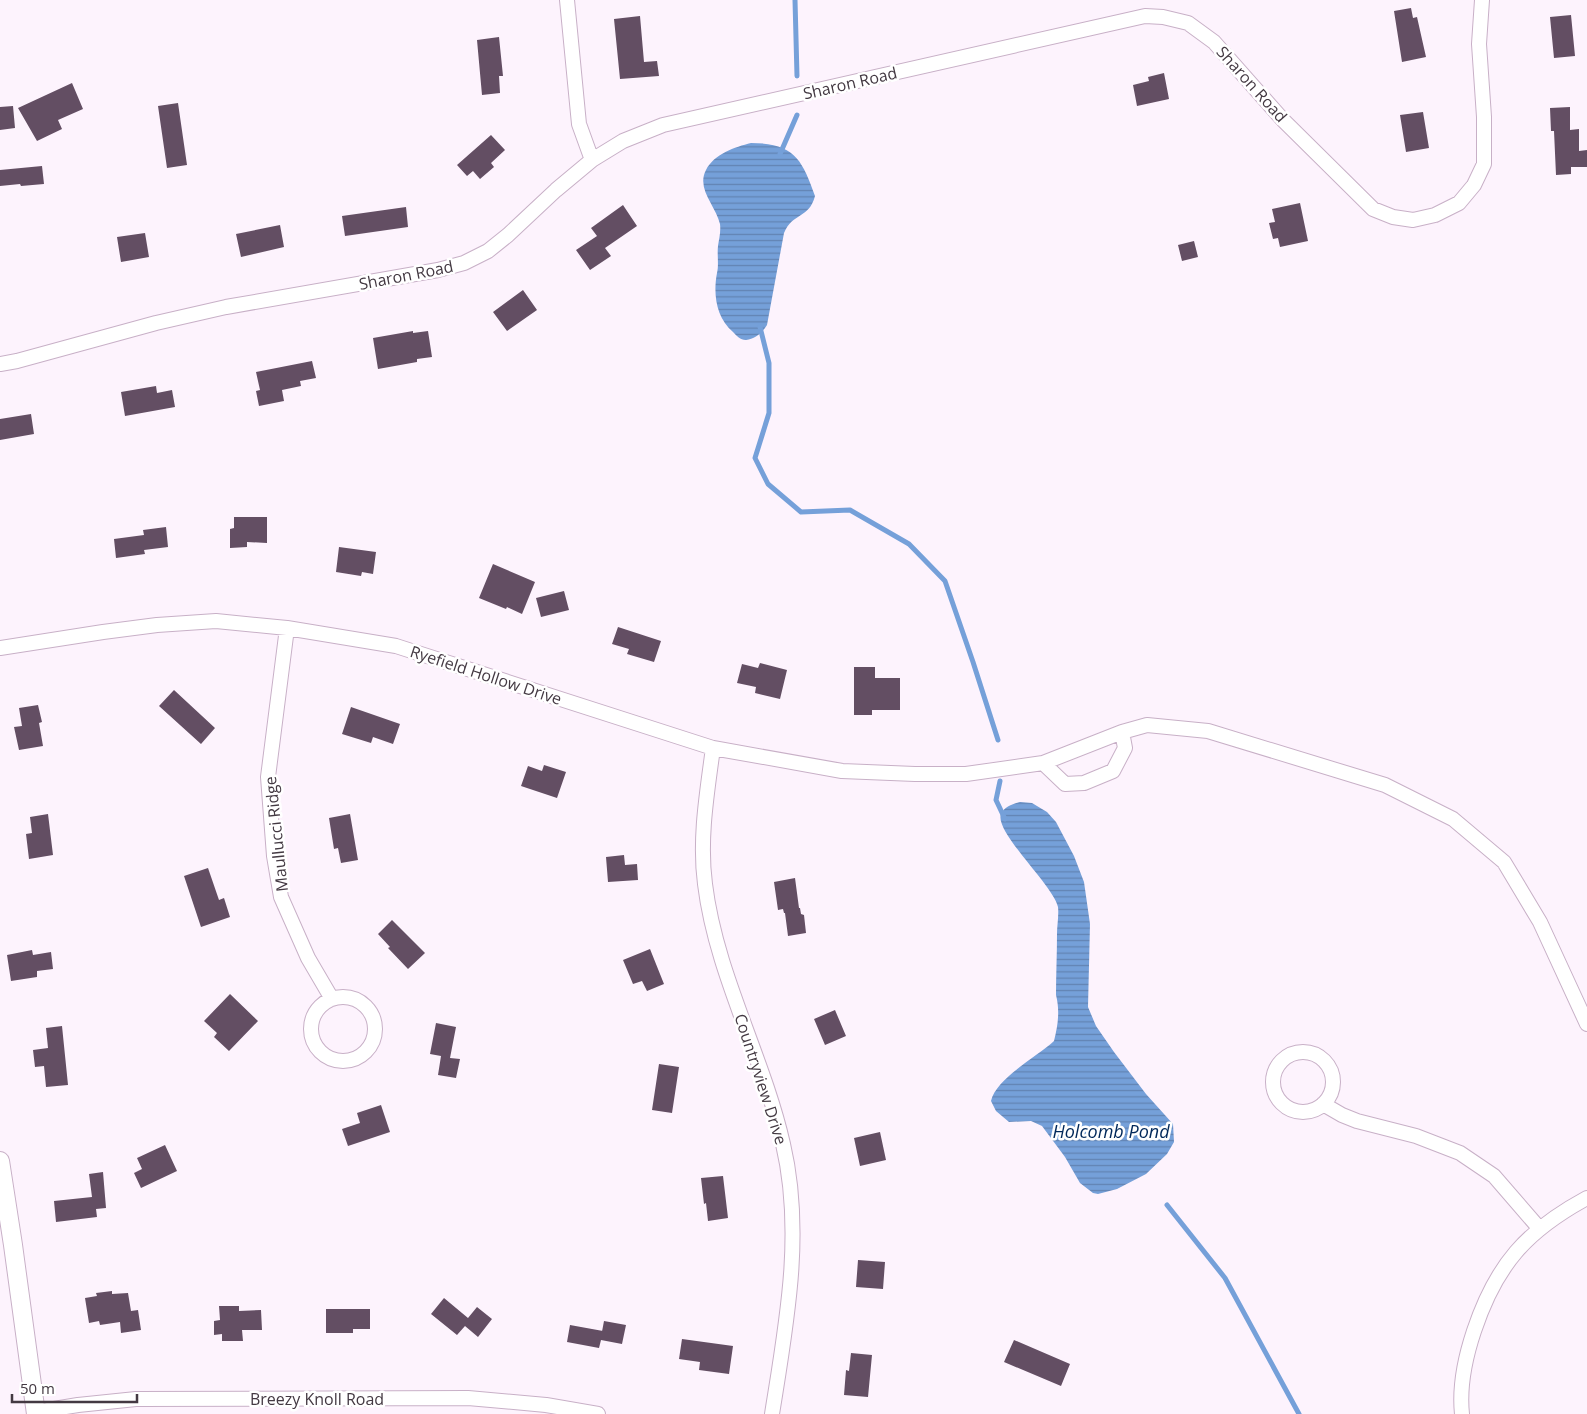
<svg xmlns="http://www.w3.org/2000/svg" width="1587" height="1414" font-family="'Open Sans',sans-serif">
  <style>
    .water { fill: url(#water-rules) }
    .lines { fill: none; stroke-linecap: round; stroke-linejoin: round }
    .stream { stroke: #75a0d9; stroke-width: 5 }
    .building { fill: #634e63 }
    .minor-casing { stroke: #c8b0c7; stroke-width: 16 }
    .tertiary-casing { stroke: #c8b0c7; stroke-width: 20 }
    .minor { stroke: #fff; stroke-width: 14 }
    .tertiary { stroke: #fff; stroke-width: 18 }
    .labels { text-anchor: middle; stroke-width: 5; stroke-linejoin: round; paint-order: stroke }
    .street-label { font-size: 16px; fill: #433942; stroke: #fff }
    .water-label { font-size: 18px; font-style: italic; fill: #00285a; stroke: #fff }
  </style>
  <defs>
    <pattern id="water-rules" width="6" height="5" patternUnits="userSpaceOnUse" patternTransform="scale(1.25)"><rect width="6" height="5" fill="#75a0d9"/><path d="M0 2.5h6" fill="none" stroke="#6283b2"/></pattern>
  </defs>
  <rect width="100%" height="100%" fill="#fdf3fd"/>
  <path class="water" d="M 751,143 C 794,143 802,159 815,196 C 809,219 793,212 784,233 L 767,325 C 762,333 755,339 746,340 C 740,340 737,336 733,332 C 716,318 713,294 717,273 C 719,265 717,255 718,246 C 719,239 721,232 720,224 C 716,206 696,189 706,170 C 714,154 735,147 751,143 Z
    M 1020,802 L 1032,803 L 1047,812 L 1056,822 L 1074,856 L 1084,882 L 1090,924 L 1088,1007 L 1096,1026 L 1114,1052 L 1146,1094 L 1173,1124 L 1174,1142 L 1167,1154 L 1146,1174 L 1117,1189 L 1098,1194 L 1093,1193 L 1080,1183 L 1065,1157 L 1042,1126 L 1031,1121 L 1009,1122 L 996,1111 L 991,1101 C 996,1078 1037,1057 1054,1041 C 1058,1025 1060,1011 1056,995 C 1056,975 1057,954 1057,934 C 1057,926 1059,915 1058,907 C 1053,885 994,832 1001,814 C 1004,807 1013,804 1020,802 Z"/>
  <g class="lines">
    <path class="stream" d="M 795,0 L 797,76
      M 780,154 L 797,115
      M 760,327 L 769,363 L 769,413 L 755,458 L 768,484 L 801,512 L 850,510 L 909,544 L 945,581 L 973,662 L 998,740
      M 1000,781 L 996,800 L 1005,819
      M 1167,1205 L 1225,1278 L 1299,1414"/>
  </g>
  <path class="building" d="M 1411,8 L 1413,18 L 1417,17 L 1426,57 L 1402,62 L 1394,11 Z
    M 1571,15 L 1575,56 L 1554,58 L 1550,17 Z
    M 640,16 L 644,62 L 657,61 L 659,76 L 620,79 L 614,19 Z
    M 499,37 L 503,76 L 499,76 L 500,93 L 482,95 L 477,40 Z
    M 1164,73 L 1169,99 L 1137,106 L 1133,85 L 1149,81 L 1148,77 Z
    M 72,83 L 83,109 L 58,120 L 62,129 L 37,141 L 18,108 Z
    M 178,103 L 187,165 L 167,168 L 158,106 Z
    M 13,106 L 15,128 L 0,130 L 0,107 Z
    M 1570,107 L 1570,130 L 1579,129 L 1579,151 L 1587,150 L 1587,167 L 1571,167 L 1571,174 L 1556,175 L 1554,131 L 1551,131 L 1550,108 Z
    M 1423,112 L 1429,148 L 1406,152 L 1400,115 Z
    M 491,135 L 505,150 L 491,163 L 494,167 L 480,179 L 473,171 L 467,176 L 457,165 Z
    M 42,166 L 44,184 L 21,186 L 20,184 L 0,186 L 0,170 Z
    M 1300,203 L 1308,241 L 1280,247 L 1278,238 L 1273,239 L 1269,223 L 1275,222 L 1272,209 Z
    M 623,205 L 637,226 L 605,248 L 611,256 L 590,270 L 576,250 L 597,236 L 591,228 Z
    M 406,207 L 408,227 L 345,236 L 342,216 Z
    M 280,225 L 284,247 L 241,257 L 236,234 Z
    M 145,233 L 149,257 L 121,262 L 117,237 Z
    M 1194,241 L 1198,257 L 1182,261 L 1178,245 Z
    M 523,290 L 537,310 L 507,331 L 493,312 Z
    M 413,331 L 413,333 L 428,331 L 432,357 L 417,359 L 417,362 L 378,369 L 373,338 Z
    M 312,361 L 316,378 L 300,381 L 301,386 L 282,390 L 284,401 L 259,406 L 256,391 L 260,390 L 256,372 Z
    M 156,386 L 157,393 L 172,390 L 175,407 L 125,416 L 121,392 Z
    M 31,414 L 34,434 L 0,440 L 0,419 Z
    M 234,517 L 267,517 L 267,543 L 247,542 L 247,547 L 230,548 L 230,529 L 234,528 Z
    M 166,527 L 168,547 L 144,550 L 145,554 L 116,558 L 114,539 L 144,535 L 143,530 Z
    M 339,547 L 376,552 L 373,574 L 362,572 L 361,576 L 336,572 Z
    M 493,564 L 535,582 L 522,614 L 507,607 L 506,609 L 479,598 Z
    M 564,591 L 569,610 L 541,617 L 536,598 Z
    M 618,627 L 661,641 L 654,662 L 627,654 L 629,649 L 612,644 Z
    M 760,663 L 787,670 L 780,699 L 755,693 L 756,687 L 737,683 L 742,664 L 758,668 Z
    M 854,667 L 875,667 L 875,678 L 900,678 L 900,710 L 872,710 L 872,715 L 854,715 Z
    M 174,690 L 215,728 L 201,744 L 159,706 Z
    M 38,705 L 42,722 L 39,723 L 43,746 L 19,750 L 14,727 L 22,726 L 19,708 Z
    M 351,707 L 400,724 L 393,744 L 373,737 L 371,743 L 342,734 Z
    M 544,765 L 566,772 L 557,798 L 521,786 L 528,766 L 542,771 Z
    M 48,814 L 53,855 L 29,859 L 26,834 L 32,833 L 30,817 Z
    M 350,814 L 358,860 L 341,863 L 338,848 L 334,849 L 329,818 Z
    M 624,855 L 625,865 L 637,864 L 638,880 L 608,882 L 606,857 Z
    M 208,868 L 219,900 L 224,898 L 230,917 L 201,927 L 184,876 Z
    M 795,878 L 799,908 L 800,908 L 801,914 L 804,915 L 806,933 L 788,936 L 785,913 L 784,913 L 783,909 L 778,910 L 774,882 Z
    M 392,920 L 425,953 L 408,969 L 388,948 L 390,947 L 378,934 Z
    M 650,949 L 664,984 L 647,991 L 642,981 L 633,984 L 623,960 Z
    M 32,950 L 33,955 L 51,952 L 53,969 L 37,971 L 37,977 L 11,981 L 7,955 Z
    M 230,994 L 258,1021 L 229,1051 L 214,1037 L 217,1033 L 204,1021 Z
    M 835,1010 L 846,1036 L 825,1045 L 814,1019 Z
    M 436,1023 L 456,1027 L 450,1058 L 460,1059 L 456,1078 L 438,1075 L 441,1056 L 430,1054 Z
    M 62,1026 L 68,1085 L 46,1087 L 44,1066 L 35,1067 L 33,1050 L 48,1048 L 46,1028 Z
    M 659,1064 L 679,1067 L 672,1113 L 652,1110 Z
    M 381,1105 L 390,1132 L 348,1146 L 342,1129 L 360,1123 L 357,1113 Z
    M 880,1132 L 886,1160 L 860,1166 L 854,1138 Z
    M 165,1145 L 177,1171 L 141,1188 L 134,1173 L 142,1169 L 137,1158 Z
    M 103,1172 L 106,1208 L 96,1209 L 97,1217 L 56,1222 L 54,1201 L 92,1197 L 89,1174 Z
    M 723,1176 L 728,1218 L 708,1221 L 706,1203 L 704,1204 L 701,1178 Z
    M 858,1260 L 885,1262 L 883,1289 L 856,1287 Z
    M 112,1291 L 112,1294 L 128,1293 L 131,1311 L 138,1310 L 141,1330 L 121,1333 L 120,1322 L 100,1325 L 99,1321 L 89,1323 L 85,1298 L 97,1296 L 96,1293 Z
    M 444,1298 L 468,1318 L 477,1307 L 492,1319 L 478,1337 L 465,1326 L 457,1335 L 431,1314 Z
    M 219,1306 L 239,1306 L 239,1311 L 261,1310 L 262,1330 L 242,1330 L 243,1341 L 222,1341 L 222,1334 L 214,1335 L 214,1321 L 220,1320 Z
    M 326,1309 L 370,1309 L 370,1329 L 353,1329 L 353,1333 L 326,1333 Z
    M 604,1321 L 626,1325 L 622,1344 L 601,1340 L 599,1348 L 567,1342 L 570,1325 L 603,1331 L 601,1337 Z
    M 682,1339 L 733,1346 L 729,1374 L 699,1370 L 700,1362 L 679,1359 Z
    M 1014,1340 L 1070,1364 L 1061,1386 L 1004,1362 Z
    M 851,1353 L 872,1355 L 868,1397 L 844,1395 L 846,1370 L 849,1371 Z"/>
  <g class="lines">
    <g class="minor-casing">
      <path id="minor" d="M 567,0 L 579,124 L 592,160
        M 0,364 L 17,361 L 156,323 L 226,307 L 438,270 L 464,263 L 488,251 L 508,235 L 556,190 L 592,160 L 623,141 L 663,125 L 1145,16 L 1163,17 L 1188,23 L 1214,42 L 1283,120 L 1373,209 L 1393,217 L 1413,220 L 1435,215 L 1459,203 L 1474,185 L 1484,164 L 1484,117 L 1479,44 L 1482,0
        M 287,628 L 268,777 L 274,856 L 281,897 L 308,958 L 332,999
        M 0,648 L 103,632 L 157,625 L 216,621 L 287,628 L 396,646 L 713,748 L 842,771 L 915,774 L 966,774 L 1043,763 L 1122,732
        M 713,748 C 707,793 699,839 705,884 C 716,974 763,1056 783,1144 C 804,1233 786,1326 772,1414
        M 1043,763 L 1065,784 L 1084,783 L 1113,771 L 1125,748 L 1122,732 L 1147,725 L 1208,731 L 1385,785 L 1453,819 L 1504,862 L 1540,922 L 1587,1024
        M311 1029a32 32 0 1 1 64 0a32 32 0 1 1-64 0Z
        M1273 1082a30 30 0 1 1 60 0a30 30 0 1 1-60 0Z
        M 1323,1104 L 1342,1115 L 1357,1121 L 1416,1136 L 1460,1153 L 1494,1176 L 1539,1228
        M 36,1412 L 78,1405 L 136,1399 L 468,1398 L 546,1405 L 598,1414
        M 1462,1414 C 1459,1386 1465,1358 1474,1331 C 1496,1265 1526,1231 1587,1198"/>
    </g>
    <g class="tertiary-casing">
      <path id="tertiary" d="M 0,1161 L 13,1245 L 36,1414"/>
    </g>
    <use href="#minor" class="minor"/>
    <use href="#tertiary" class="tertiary"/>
  </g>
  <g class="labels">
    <g class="street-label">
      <text transform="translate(850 83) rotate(-13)" y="6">Sharon Road</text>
      <text transform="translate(1252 84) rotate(48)" y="6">Sharon Road</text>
      <text transform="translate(406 275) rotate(-11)" y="6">Sharon Road</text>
      <text transform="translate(486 675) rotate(18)" y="6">Ryefield Hollow Drive</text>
      <text transform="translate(276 834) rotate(-96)" y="6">Maullucci Ridge</text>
      <text transform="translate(761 1079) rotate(72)" y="6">Countryview Drive</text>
      <text x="317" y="1405">Breezy Knoll Road</text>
    </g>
    <g class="water-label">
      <text x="1111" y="1138">Holcomb Pond</text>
    </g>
  </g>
  <path d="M12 1394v8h125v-8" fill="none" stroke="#433942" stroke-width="2.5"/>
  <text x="20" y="1394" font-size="15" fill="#433942" stroke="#ffffff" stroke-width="4" paint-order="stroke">50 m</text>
</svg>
